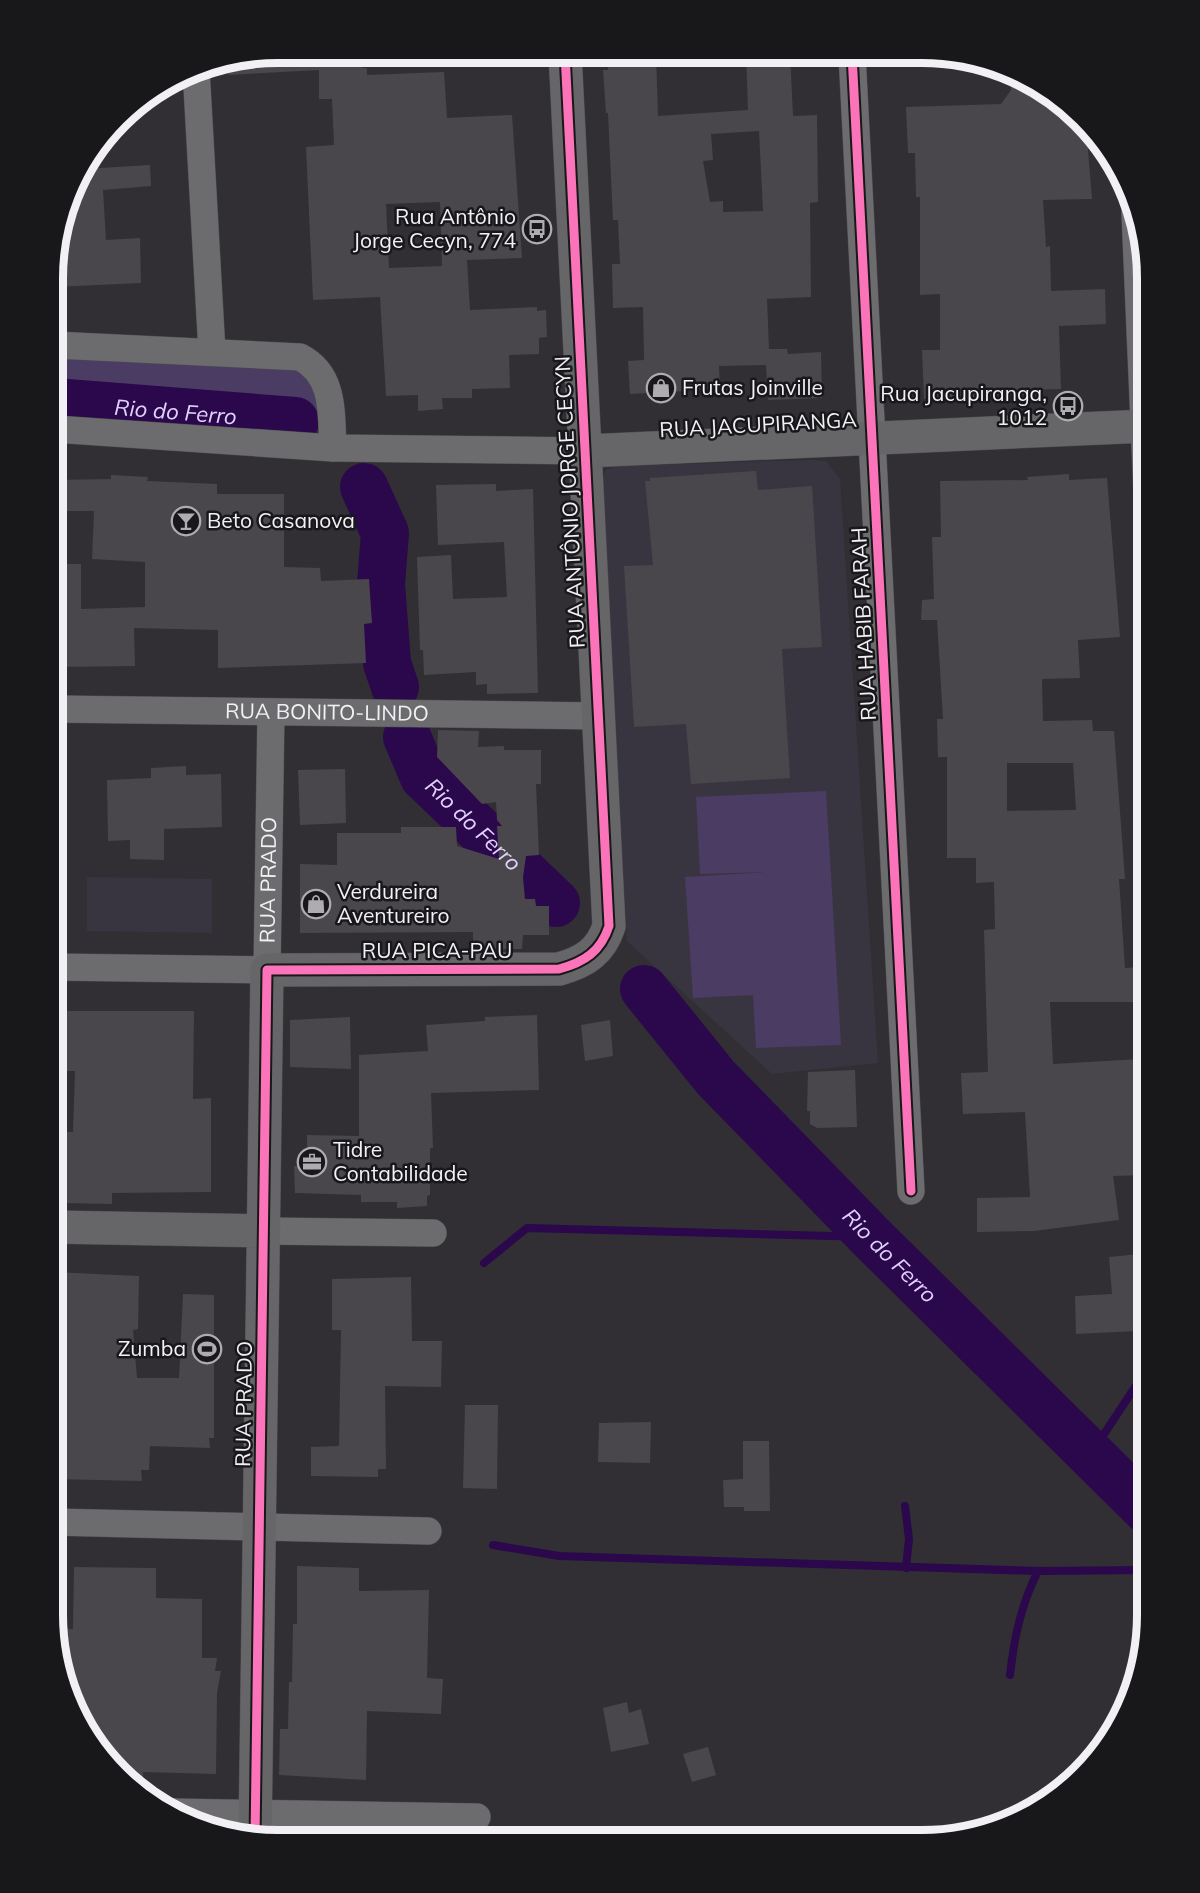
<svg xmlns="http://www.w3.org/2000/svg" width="1200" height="1893" font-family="Mulish,sans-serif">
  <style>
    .built { fill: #393540 }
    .green { fill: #4b3c64 }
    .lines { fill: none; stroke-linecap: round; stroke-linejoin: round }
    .stream { stroke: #2b074b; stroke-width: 8 }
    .river { stroke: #2b074b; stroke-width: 48 }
    .building { fill: #49474b; fill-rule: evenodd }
    .street-casing { stroke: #4c4b4e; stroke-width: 28 }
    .secondary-casing { stroke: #4c4b4e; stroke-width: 34 }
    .street { stroke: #6c6c6e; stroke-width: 27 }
    .secondary { stroke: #666567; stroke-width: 33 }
    .cycleway-casing { stroke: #18171a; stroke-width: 13 }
    .cycleway { stroke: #fb73b8; stroke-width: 9 }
    .labels { text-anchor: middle; stroke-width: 5; stroke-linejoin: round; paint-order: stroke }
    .poi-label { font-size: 21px; fill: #f2f0f5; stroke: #18171a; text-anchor: start }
    .street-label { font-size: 21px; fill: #f2f0f5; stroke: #18171a }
    .water-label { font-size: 22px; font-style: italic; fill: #e1d2fd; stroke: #18171a }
    .rim { fill: none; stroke: #f2f0f5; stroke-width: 8 }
  </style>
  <rect width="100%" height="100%" fill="#312f34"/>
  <path class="built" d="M 813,460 L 826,461 L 840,479 L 878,1063 L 772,1074 L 627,941 L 602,479 L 606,470 L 617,466 Z
    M 87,877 L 212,879 L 212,933 L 87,931 Z"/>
  <path class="green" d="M 54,354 L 299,368 L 316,383 L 319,417 L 310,426 L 54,412 Z
    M 826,791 L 841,1045 L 756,1048 L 753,995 L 693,998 L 685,877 L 768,872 L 700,874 L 696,797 Z"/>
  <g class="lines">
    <path class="stream" d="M 484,1263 L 527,1228 L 871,1237
      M 1088,1452 L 1104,1434 L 1147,1369
      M 905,1506 L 909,1539 L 906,1568
      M 493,1545 L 559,1556 L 1038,1571 L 1147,1570
      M 1010,1675 C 1014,1638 1021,1605 1038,1571"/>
    <g class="river">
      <path id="s1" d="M 54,402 L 295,421"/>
      <path d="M 364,487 L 385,533 L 381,584 L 387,663 L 395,687"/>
      <path id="s2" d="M 407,737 L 424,777 L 556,903"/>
      <path id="s3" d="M 644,989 L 716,1078 L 871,1237 L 1147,1510"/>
    </g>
  </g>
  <path class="building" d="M 278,52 L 361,53 L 362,68 L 367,68 L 367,75 L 444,72 L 447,118 L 512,115 L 522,258 L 467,260 L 470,310 L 537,307 L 537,311 L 546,310 L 547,337 L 539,338 L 539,354 L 509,355 L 510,388 L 472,389 L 472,398 L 442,398 L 443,409 L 418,411 L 418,395 L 386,396 L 380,297 L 313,300 L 306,147 L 334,145 L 332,99 L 319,99 L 319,70 L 228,75 L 227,63 ZM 440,202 L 442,266 L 389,268 L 386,204 Z
    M 607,53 L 656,54 L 658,116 L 748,110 L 746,54 L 790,54 L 793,116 L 817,115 L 818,202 L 810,203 L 811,297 L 767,299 L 769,349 L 787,349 L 788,354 L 821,352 L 822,398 L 768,400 L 766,365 L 719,366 L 720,389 L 630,394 L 628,361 L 644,360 L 643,307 L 613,308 L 612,264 L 620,264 L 618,220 L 613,220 L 608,113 L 606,113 L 603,70 L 608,70 ZM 759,131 L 763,211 L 723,212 L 723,201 L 710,202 L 703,161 L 713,160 L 711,134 Z
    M 1010,71 L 1060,99 L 1086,125 L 1092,199 L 1043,200 L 1046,247 L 1050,246 L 1051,291 L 1105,289 L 1106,324 L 1059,326 L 1061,389 L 1025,390 L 1026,395 L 924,399 L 922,350 L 940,350 L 940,294 L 920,295 L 920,197 L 916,197 L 915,153 L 908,153 L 906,107 L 1001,104 L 1011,90 Z
    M 150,165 L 151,186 L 103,190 L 106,240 L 140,238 L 141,283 L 54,287 L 54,249 L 76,178 L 83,169 Z
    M 756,471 L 758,490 L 812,486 L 822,647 L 782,649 L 790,778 L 691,784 L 686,724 L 634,727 L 624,566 L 653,565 L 645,481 L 650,481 L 650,478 Z
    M 1069,474 L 1069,480 L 1107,478 L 1120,637 L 1078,640 L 1080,678 L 1042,679 L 1043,721 L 1092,720 L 1093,731 L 1114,731 L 1125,879 L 1119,879 L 1125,968 L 1141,967 L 1143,1002 L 1050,1002 L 1053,1064 L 1141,1059 L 1147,1175 L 1113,1176 L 1119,1220 L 1034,1231 L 977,1232 L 977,1198 L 1030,1197 L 1025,1112 L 963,1114 L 961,1073 L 988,1072 L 984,930 L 995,929 L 994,882 L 976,883 L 976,858 L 947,858 L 947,757 L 938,757 L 937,719 L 943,719 L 937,620 L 921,620 L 922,600 L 934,599 L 932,537 L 941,537 L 940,481 L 1028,480 L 1027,477 ZM 1007,763 L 1073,763 L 1076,810 L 1007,811 Z
    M 111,475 L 148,477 L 147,481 L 217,484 L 217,494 L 284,494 L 284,567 L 320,568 L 321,581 L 369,579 L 372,623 L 364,624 L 366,663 L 218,668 L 218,630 L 134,628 L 135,666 L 54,667 L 54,564 L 81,564 L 81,609 L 145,607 L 145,562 L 92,559 L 94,511 L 54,511 L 54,480 L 111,479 Z
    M 496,484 L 496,491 L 533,489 L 538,693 L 487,694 L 487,684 L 476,685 L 476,672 L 424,675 L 423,650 L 420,650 L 417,557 L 451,555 L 453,599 L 507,597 L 504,542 L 438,545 L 436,485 Z
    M 438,730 L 479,731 L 478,747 L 504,746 L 504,750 L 541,750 L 541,784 L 536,784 L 539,855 L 526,856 L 523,877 L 525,899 L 535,899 L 536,906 L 549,906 L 549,935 L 523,935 L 522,949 L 473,949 L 473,932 L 300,933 L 300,864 L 337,865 L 337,833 L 401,833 L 401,827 L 456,827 L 457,846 L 499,859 L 497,826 L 502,826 L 497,820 L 496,802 L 482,804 L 437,757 Z
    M 186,766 L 186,775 L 221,774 L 222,827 L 164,829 L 164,860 L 130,859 L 130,840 L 108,841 L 107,780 L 151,778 L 151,768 Z
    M 345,769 L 346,823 L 300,825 L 298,770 Z
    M 53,1011 L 194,1011 L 193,1099 L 211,1098 L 211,1192 L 112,1193 L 112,1204 L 67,1203 L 67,1193 L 53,1193 L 53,1132 L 73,1132 L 75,1071 L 53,1071 Z
    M 537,1015 L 539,1090 L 431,1093 L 433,1148 L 430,1148 L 430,1195 L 427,1196 L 427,1206 L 397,1208 L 397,1202 L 361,1202 L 361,1195 L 295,1193 L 294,1166 L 307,1166 L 307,1135 L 359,1136 L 359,1055 L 428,1051 L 426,1025 L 485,1021 L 485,1017 Z
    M 350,1017 L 351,1069 L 290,1067 L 290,1020 Z
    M 610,1020 L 613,1056 L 585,1061 L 581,1025 Z
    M 855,1070 L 857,1127 L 817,1128 L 810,1124 L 810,1111 L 807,1111 L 808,1072 Z
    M 1139,1254 L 1141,1284 L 1133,1284 L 1136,1331 L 1076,1334 L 1075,1296 L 1112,1294 L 1109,1257 Z
    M 53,1272 L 139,1276 L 138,1329 L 133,1330 L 137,1378 L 179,1378 L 183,1294 L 214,1295 L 214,1438 L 209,1438 L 210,1448 L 150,1446 L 149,1470 L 141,1470 L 142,1481 L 53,1479 L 53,1425 L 56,1394 L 53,1394 Z
    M 411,1277 L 412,1341 L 442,1341 L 441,1387 L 385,1386 L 386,1469 L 378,1469 L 378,1477 L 311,1476 L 311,1447 L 339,1446 L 341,1330 L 332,1330 L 332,1279 Z
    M 465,1405 L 498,1405 L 497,1489 L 463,1488 Z
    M 651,1422 L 650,1463 L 598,1462 L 599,1423 Z
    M 743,1441 L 769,1441 L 770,1511 L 744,1511 L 744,1507 L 724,1507 L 723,1480 L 743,1479 Z
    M 297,1566 L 359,1568 L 359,1591 L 429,1590 L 427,1678 L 443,1679 L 441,1714 L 367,1711 L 366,1780 L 279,1775 L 280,1729 L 288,1729 L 289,1682 L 292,1682 L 293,1624 L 297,1624 Z
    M 74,1567 L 156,1568 L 156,1598 L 202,1599 L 202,1658 L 217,1658 L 215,1671 L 221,1671 L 217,1693 L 216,1774 L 143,1772 L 143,1779 L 125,1778 L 99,1753 L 70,1701 L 55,1630 L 73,1629 Z
    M 627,1702 L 629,1713 L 641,1709 L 649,1744 L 611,1752 L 603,1708 Z
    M 708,1747 L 716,1775 L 692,1782 L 683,1754 Z"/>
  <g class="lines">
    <g class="street-casing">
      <g id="street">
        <path d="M 852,54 L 911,1191"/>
        <path d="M 196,69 L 212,352"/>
        <path d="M 1135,213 L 1147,492"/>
        <path d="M 54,345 L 300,357 C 335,375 331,413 333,448"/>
        <path d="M 54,429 L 333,448 L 586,451"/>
        <path id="s4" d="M 54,709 L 599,716"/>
        <path id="s5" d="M 53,967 L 267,970 L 271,712"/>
        <path d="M 264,1231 L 433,1233"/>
        <path d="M 53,1522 L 428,1531"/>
        <path d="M 172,1812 L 477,1817"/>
      </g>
    </g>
    <g class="secondary-casing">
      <path id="secondary" d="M 586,451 L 1147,426
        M 53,1227 L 264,1231
        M 255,1839 L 267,970 L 559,969 C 585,962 601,951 609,926 L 565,53"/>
    </g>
    <use href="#street" class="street"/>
    <use href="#secondary" class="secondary"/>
    <g class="cycleway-casing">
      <path id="cycleway" d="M 852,54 L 911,1191
        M 255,1839 L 267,970 L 559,969 C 585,962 601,951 609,926 L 565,53"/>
    </g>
    <use href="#cycleway" class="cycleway"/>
  </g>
  <defs>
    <g id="bus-ring" transform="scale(1.5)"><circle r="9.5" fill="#18171a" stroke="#aeacb1" stroke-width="1.5"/><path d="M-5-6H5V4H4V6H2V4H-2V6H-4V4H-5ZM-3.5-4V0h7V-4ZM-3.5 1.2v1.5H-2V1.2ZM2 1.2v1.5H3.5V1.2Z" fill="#aeacb1"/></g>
    <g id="shop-ring" transform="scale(1.5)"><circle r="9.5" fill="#18171a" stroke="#aeacb1" stroke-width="1.5"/><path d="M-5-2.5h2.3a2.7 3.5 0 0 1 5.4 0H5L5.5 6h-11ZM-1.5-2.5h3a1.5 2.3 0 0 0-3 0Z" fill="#aeacb1"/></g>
    <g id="bar-ring" transform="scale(1.5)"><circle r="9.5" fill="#18171a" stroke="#aeacb1" stroke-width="1.5"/><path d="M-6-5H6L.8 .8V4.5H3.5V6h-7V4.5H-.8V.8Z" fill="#aeacb1"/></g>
    <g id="office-ring" transform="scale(1.5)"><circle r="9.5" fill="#18171a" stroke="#aeacb1" stroke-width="1.5"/><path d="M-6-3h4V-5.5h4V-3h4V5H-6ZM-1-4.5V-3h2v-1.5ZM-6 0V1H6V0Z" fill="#aeacb1"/></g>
    <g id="stadium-ring" transform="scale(1.5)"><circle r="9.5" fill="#18171a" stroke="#aeacb1" stroke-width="1.5"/><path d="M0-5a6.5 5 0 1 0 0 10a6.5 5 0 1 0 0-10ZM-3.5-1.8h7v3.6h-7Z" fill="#aeacb1"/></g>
  </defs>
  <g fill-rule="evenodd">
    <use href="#bus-ring" x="537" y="229"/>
    <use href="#shop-ring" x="661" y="388"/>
    <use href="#bus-ring" x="1068" y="406"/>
    <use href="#bar-ring" x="186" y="521"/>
    <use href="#shop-ring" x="316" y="904"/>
    <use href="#office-ring" x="312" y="1162"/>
    <use href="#stadium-ring" x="207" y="1349"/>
  </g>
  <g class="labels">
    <g class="poi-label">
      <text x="516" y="224" text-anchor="end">Rua Antônio<tspan x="516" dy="24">Jorge Cecyn, 774</tspan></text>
      <text x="682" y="395">Frutas Joinville</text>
      <text x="1047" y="401" text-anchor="end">Rua Jacupiranga,<tspan x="1047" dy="24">1012</tspan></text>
      <text x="207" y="528">Beto Casanova</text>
      <text x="337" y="899">Verdureira<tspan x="337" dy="24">Aventureiro</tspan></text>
      <text x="333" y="1157">Tidre<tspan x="333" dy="24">Contabilidade</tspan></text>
      <text x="186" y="1356" text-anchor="end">Zumba</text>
    </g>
    <g class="street-label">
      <text transform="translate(758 425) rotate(-3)" y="7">RUA JACUPIRANGA</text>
      <text transform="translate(570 502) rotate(-93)" y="7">RUA ANTÔNIO JORGE CECYN</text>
      <text transform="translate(864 624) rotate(-93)" y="7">RUA HABIB FARAH</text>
      <text dy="7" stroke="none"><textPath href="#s4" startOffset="273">RUA BONITO-LINDO</textPath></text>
      <text dy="7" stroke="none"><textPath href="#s5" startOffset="304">RUA PRADO</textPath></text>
      <text x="437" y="958">RUA PICA-PAU</text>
      <text transform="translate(244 1404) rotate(-89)" y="7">RUA PRADO</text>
    </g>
    <g class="water-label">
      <text dy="8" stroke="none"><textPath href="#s1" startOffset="122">Rio do Ferro</textPath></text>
      <text dy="8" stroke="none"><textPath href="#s2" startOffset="112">Rio do Ferro</textPath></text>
      <text dy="8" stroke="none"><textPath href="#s3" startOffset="363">Rio do Ferro</textPath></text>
    </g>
  </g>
  <path d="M0 0H1200V1893H0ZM278 63H922A215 215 0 0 1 1137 278V1615A215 215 0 0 1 922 1830H278A215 215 0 0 1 63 1615V278A215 215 0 0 1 278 63Z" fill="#18171a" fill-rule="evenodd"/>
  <path class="rim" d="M278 63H922A215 215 0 0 1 1137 278V1615A215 215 0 0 1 922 1830H278A215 215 0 0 1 63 1615V278A215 215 0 0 1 278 63Z"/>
</svg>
